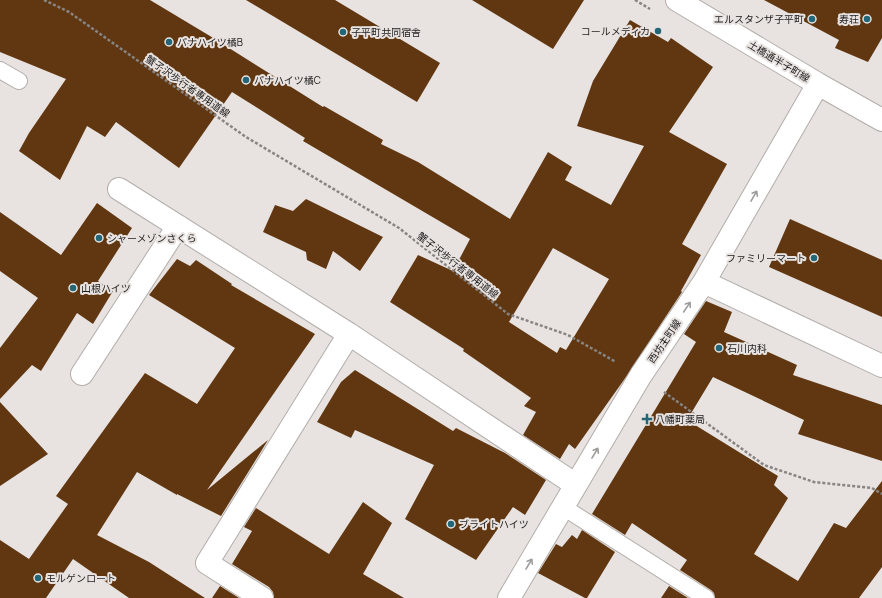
<svg xmlns="http://www.w3.org/2000/svg" width="882" height="598" font-family="Manrope,'Noto Sans JP',sans-serif">
  <style>
    .building { fill: #613712; fill-rule: evenodd }
    .lines { fill: none; stroke-linecap: round; stroke-linejoin: round }
    .service-casing { stroke: #b2adaa; stroke-width: 18 }
    .minor-casing { stroke: #b2adaa; stroke-width: 24 }
    .path { stroke: #888482; stroke-width: 2.5; stroke-dasharray: 3 2; stroke-linecap: butt }
    .service { stroke: #fff; stroke-width: 16 }
    .minor { stroke: #fff; stroke-width: 22 }
    .oneway { stroke: #9c9c9b }
    .poi-dot { fill: #236678; stroke: #e8e3e0; stroke-width: 1.5 }
    .labels { text-anchor: middle; stroke-width: 4; stroke-linejoin: round; paint-order: stroke }
    .poi-label { font-size: 10px; fill: #242221; stroke: #e8e3e0; text-anchor: start }
    .street-label { font-size: 10px; fill: #242221; stroke: #e8e3e0 }
  </style>
  <rect width="100%" height="100%" fill="#e8e3e0"/>
  <path class="building" d="M 0,0 L 150,0 L 210,36 L 323,107 L 324,106 L 383,140 L 381,144 L 418,162 L 510,219 L 548,152 L 572,167 L 565,180 L 611,205 L 644,146 L 577,126 L 593,81 L 630,20 L 668,42 L 671,38 L 713,67 L 669,132 L 727,164 L 682,244 L 701,255 L 681,291 L 682,292 L 626,377 L 575,449 L 569,444 L 560,459 L 523,435 L 536,412 L 524,406 L 531,398 L 463,351 L 464,349 L 390,302 L 418,255 L 453,271 L 470,239 L 303,141 L 305,138 L 232,92 L 179,168 L 116,122 L 105,137 L 87,126 L 60,180 L 19,151 L 29,133 L 66,79 L 0,52 ZM 553,248 L 609,279 L 566,350 L 560,347 L 557,353 L 509,322 Z
    M 246,0 L 335,0 L 440,63 L 417,102 Z
    M 472,0 L 584,0 L 553,49 Z
    M 764,0 L 882,0 L 882,38 L 868,62 L 835,48 L 839,40 Z
    M 306,199 L 383,237 L 360,271 L 333,251 L 326,269 L 307,260 L 306,252 L 263,232 L 275,205 L 293,211 Z
    M 97,203 L 132,228 L 98,281 L 113,291 L 93,324 L 77,313 L 41,371 L 32,365 L 0,399 L 0,348 L 38,298 L 0,271 L 0,212 L 61,255 Z
    M 790,219 L 882,260 L 882,317 L 769,267 Z
    M 177,259 L 190,266 L 196,260 L 232,284 L 231,285 L 315,334 L 207,490 L 268,440 L 221,516 L 177,494 L 177,495 L 137,472 L 97,535 L 149,562 L 205,598 L 129,598 L 73,559 L 46,598 L 0,598 L 0,540 L 29,559 L 68,504 L 56,496 L 145,373 L 197,404 L 235,348 L 149,295 Z
    M 706,301 L 732,312 L 724,332 L 797,365 L 793,375 L 882,405 L 882,461 L 798,434 L 804,420 L 713,377 L 687,420 L 778,476 L 774,485 L 788,498 L 754,554 L 798,581 L 834,523 L 846,528 L 882,481 L 882,567 L 859,598 L 715,598 L 714,593 L 711,590 L 680,570 L 687,560 L 632,523 L 625,535 L 592,514 L 696,342 L 684,334 Z
    M 355,370 L 453,431 L 456,428 L 505,453 L 546,480 L 525,515 L 513,507 L 476,560 L 405,519 L 434,465 L 355,430 L 351,438 L 317,422 L 341,382 Z
    M 0,402 L 48,454 L 0,486 Z
    M 363,502 L 392,523 L 363,574 L 404,598 L 274,598 L 273,592 L 269,587 L 232,564 L 252,531 L 244,527 L 256,508 L 329,554 Z
    M 582,530 L 615,552 L 587,598 L 585,598 L 538,573 L 556,544 L 562,547 L 572,535 L 577,539 Z
    M 220,586 L 239,598 L 212,598 Z
    M 669,586 L 688,598 L 661,598 Z"/>
  <g class="lines">
    <g class="service-casing">
      <path id="service" d="M 0,70 L 19,81
        M 563,507 L 706,598"/>
    </g>
    <g class="minor-casing">
      <path id="minor" d="M 677,0 L 818,84 L 882,120
        M 119,189 L 349,334 L 576,485
        M 704,282 L 882,366
        M 82,374 L 178,226
        M 262,598 L 207,563 L 349,334
        M 509,598 L 641,375 L 704,282 L 818,84"/>
    </g>
    <path class="path" d="M 44,0 L 69,12 L 246,137 L 399,228 L 508,314 L 568,335 L 616,362
      M 635,0 L 650,9
      M 664,392 L 764,465 L 814,482 L 872,488 L 882,494"/>
    <use href="#service" class="service"/>
    <use href="#minor" class="minor"/>
  </g>
  <defs><path id="oneway-shaft" d="M-6 0H5M1.5-3L5.5 0L1.5 3" fill="none" stroke-width="1.6" stroke-linecap="round" stroke-linejoin="round"/></defs>
  <g class="oneway">
    <use href="#oneway-shaft" transform="translate(754 196) rotate(-60)"/>
    <use href="#oneway-shaft" transform="translate(687 307) rotate(-56)"/>
    <use href="#oneway-shaft" transform="translate(595 453) rotate(-59)"/>
    <use href="#oneway-shaft" transform="translate(529 564) rotate(-59)"/>
  </g>
  <g class="poi-dot">
    <circle cx="812" cy="19" r="4"/>
    <circle cx="867" cy="19" r="4"/>
    <circle cx="658" cy="31" r="4"/>
    <circle cx="343" cy="32" r="4"/>
    <circle cx="169" cy="42" r="4"/>
    <circle cx="246" cy="80" r="4"/>
    <circle cx="99" cy="238" r="4"/>
    <circle cx="814" cy="258" r="4"/>
    <circle cx="73" cy="288" r="4"/>
    <circle cx="719" cy="348" r="4"/>
    <path d="M645 413h4v4h4v4h-4v4h-4v-4h-4v-4h4z"/>
    <circle cx="451" cy="524" r="4"/>
    <circle cx="38" cy="578" r="4"/>
  </g>
  <g class="labels">
    <g class="poi-label">
      <text x="804" y="23" text-anchor="end">エルスタンザ子平町</text>
      <text x="859" y="23" text-anchor="end">寿荘</text>
      <text x="650" y="35" text-anchor="end">コールメディカ</text>
      <text x="351" y="36">子平町共同宿舎</text>
      <text x="177" y="46">パナハイツ橘B</text>
      <text x="254" y="84">パナハイツ橘C</text>
      <text x="107" y="242">シャーメゾンさくら</text>
      <text x="806" y="262" text-anchor="end">ファミリーマート</text>
      <text x="81" y="292">山根ハイツ</text>
      <text x="727" y="352">石川内科</text>
      <text x="655" y="423">八幡町薬局</text>
      <text x="459" y="528">ブライトハイツ</text>
      <text x="46" y="582">モルゲンロート</text>
    </g>
    <g class="street-label">
      <text transform="translate(779 61) rotate(31)" y="4">土橋通半子町線</text>
      <text transform="translate(188 86) rotate(35)" y="4">蟹子沢歩行者専用道線</text>
      <text transform="translate(458 265) rotate(38)" y="4">蟹子沢歩行者専用道線</text>
      <text transform="translate(664 341) rotate(-56)" y="4">西坊主町線</text>
    </g>
  </g>
</svg>
